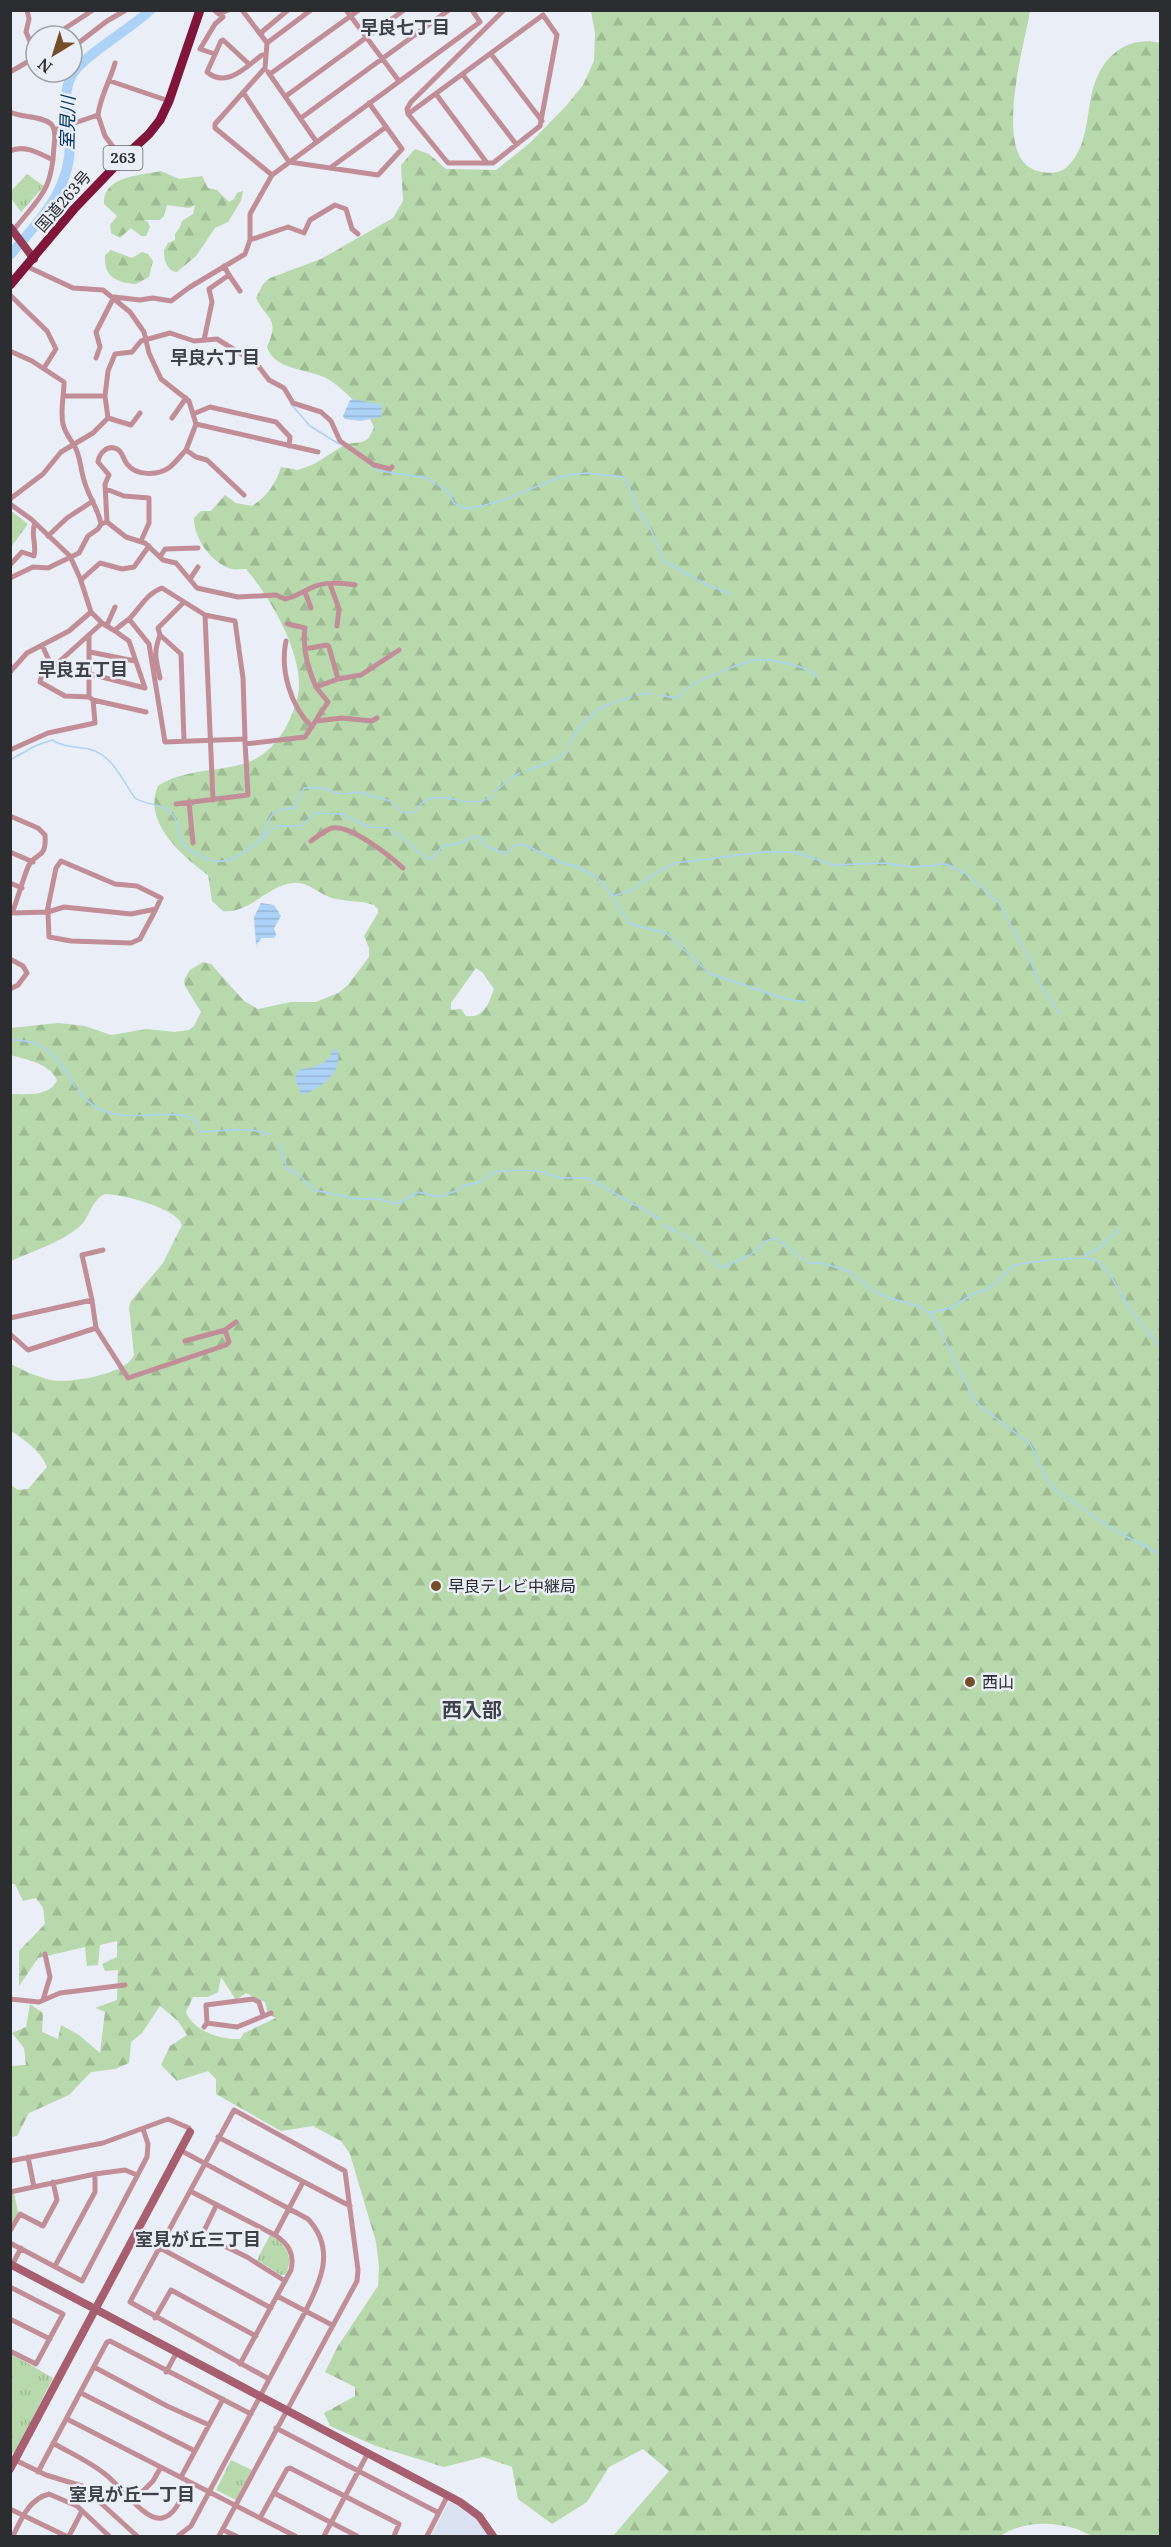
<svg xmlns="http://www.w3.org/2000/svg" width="1171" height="2547" font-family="'Noto Serif','Noto Sans JP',serif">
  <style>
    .built { fill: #dae2f1 }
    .grass { fill: url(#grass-tufts) }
    .forest { fill: url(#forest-firs); fill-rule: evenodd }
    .water { fill: url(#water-rules) }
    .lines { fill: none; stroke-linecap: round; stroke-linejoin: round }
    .stream { stroke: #add2f7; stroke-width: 1.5 }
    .river { stroke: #add2f7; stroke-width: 10 }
    .street { stroke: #c18e98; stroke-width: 5 }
    .secondary { stroke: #a75f6f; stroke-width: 8 }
    .primary { stroke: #933b53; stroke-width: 8 }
    .highway { stroke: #7f153b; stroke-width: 9 }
    .poi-dot { fill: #734e29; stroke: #eaeef6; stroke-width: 2 }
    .labels { text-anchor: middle; stroke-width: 5; stroke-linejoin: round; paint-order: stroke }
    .shield { fill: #eaeef6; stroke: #65676b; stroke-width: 1.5 }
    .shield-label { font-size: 15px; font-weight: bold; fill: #2c2d30 }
    .street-label { font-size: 16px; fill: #2c2d30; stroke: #eaeef6 }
    .poi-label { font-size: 16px; fill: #2c2d30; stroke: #eaeef6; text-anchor: start }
    .neighbourhood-label { font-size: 18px; font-weight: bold; fill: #3e4248; stroke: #eaeef6 }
    .water-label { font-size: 18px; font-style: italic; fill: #023761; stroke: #eaeef6 }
    .quarter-label { font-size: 20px; font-weight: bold; fill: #3e4248; stroke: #eaeef6 }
  </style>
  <defs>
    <pattern id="grass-tufts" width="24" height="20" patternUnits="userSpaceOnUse" patternTransform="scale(1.5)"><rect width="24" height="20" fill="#b7d9ac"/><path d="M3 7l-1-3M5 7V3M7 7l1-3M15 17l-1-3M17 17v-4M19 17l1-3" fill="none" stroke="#9ebb94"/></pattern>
    <pattern id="forest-firs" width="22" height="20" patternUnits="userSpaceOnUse" patternTransform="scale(1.5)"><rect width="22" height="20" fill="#b7d9ac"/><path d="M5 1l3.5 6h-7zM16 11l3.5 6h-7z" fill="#9ebb94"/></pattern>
    <pattern id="water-rules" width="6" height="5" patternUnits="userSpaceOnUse" patternTransform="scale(1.5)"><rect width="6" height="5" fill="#add2f7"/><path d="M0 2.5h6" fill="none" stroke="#95b5d4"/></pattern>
  </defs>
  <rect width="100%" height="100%" fill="#eaeef6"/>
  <path class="built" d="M 449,2502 L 467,2510 L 478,2520 L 490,2536 L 431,2536 Z"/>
  <path class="grass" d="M 27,174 L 44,186 L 21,212 L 11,198 L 11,191 Z
    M 10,510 L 28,524 L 11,547 L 10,547 Z
    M 11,2193 L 14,2193 L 18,2212 L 11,2226 Z
    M 270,2235 C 286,2245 295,2257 285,2275 L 281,2275 L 257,2260 Z
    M 10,2353 L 53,2378 L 15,2452 L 11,2454 Z
    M 231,2460 L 252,2470 L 236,2500 L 216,2490 Z"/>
  <path class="forest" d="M 591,11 L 1030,11 C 1025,44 990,160 1038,171 C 1048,174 1060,174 1068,166 C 1099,135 1077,82 1117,51 C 1130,42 1145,39 1160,43 L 1160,2536 C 1140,2536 1115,2540 1094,2536 C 1089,2535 1082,2531 1077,2529 C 1051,2521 1023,2521 1000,2536 L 613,2536 L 669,2471 L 643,2449 L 609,2467 L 587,2502 L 552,2524 L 518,2499 L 512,2467 L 483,2457 L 444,2467 L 376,2446 L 330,2426 L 324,2413 L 355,2396 L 355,2387 L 325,2372 L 338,2346 L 378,2286 L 379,2267 L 376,2242 L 350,2154 L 341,2141 L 313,2126 L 281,2131 L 216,2094 L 216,2079 L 208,2071 L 177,2081 L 161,2065 L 170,2046 L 187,2035 L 178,2021 L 160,2006 L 142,2033 L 131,2042 L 129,2063 L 115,2069 L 91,2072 L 69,2095 L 29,2113 L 17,2136 L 11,2137 L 11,2066 L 26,2065 L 24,2048 L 12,2033 L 26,2027 L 30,2004 L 43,2013 L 42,2032 L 58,2039 L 61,2025 L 79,2035 L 100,2053 L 105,2012 L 95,2008 L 117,2000 L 118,1970 L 105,1971 L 102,1964 L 117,1957 L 117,1941 L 100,1945 L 98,1965 L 87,1966 L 85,1947 L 38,1958 L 19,1986 L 19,1951 L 45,1924 L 43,1908 L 36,1898 L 23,1901 L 15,1884 L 11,1884 L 11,1485 L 18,1490 L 28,1489 L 47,1467 C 41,1451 25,1440 11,1431 L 11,1364 C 22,1370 38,1377 51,1380 C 69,1384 127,1374 134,1355 L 129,1307 L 131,1301 L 163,1263 L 182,1225 C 177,1208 121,1194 105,1194 C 91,1200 90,1218 79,1227 C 60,1243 33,1251 11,1261 L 11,1094 C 26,1094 50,1097 57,1080 C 49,1063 27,1060 11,1055 L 11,1028 L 58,1023 L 85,1026 L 111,1035 L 147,1029 L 175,1032 L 189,1030 L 194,1026 L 201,1012 L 185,986 L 184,980 L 190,970 L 203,962 L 211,964 L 244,1001 L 258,1009 L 291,1002 L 316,1002 L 338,993 L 348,985 L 369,957 L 369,948 L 364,936 L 378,913 L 378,909 L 374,905 C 361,900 346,902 332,898 C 319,894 307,881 293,883 C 268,885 249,914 223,911 L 212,901 L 208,875 C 183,857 142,822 158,786 C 183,769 218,772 246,763 C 264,757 277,743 286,727 C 292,715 298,702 299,688 C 301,650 270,597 246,569 C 242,569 236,570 232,569 C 212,564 193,537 194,518 L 201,511 L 211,511 L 225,495 L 236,503 L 252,506 C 267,496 276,484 281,467 L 298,470 L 314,464 L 346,444 L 362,442 L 368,439 L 374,428 C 372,415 338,384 326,378 C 308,369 274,370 267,347 C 280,317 268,322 256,298 L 263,284 L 270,278 L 321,259 L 393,218 L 403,201 L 401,165 L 415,149 L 429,154 L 446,169 L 496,170 L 530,143 L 566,106 L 583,85 L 594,61 L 595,33 ZM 476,968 L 483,973 L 494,989 C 489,1003 484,1019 466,1016 L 461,1009 L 451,1010 L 451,1003 ZM 221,1977 L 236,2000 L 246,1993 L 265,2002 L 268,2014 L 276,2018 L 244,2033 L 240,2039 C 221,2040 193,2031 186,2012 L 193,1997 L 208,1997 L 218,1992 Z
    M 161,171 L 179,179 L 202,176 L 208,188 L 217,190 L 229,202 L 234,199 L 237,193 L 243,191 L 241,201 L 228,222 L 215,228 L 196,256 L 177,272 C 166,271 164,259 164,250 L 168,243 L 175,240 L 175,234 L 180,227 L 182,221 L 193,214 L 195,205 L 189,208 L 167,205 L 164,216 L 160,220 L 144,220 L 148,222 L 150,227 L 146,236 L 141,236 L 131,228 L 120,238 L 111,233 L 110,225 L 117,216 L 104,204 C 102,176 142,175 161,171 Z
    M 111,250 L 132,258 L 142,252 L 148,254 L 153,261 L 149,277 L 136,284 C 115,282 104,277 105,255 Z"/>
  <path class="water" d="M 354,399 L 382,405 L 381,417 L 360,421 L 345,419 L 343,416 L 350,400 Z
    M 261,903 L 274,905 L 281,916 L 274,928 L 276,935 L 274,938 L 262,938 L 256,945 L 254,917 Z
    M 334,1048 L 338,1052 C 341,1075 321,1088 302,1095 L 295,1079 L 298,1070 C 313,1067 327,1067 334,1048 Z"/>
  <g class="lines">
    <path class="stream" d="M 291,404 L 310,426 L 339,444
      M 373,467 L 381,471 L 428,478 L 447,491 L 454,503 L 463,508
      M 464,508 L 474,508 L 503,500 L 563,476 L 586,473 L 623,477 L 628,484 L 635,504 L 651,530 L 664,561 L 705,584 L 731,594
      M 684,691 C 693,682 742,662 756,660 C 771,658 806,666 817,676
      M 637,695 L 652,693
      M 660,695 L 675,698 L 682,694
      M 615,702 L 631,697
      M 569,745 C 575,729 595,708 612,703
      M 10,760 L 35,746 L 52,740 C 65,748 76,746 89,749 C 113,755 122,780 135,798 C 147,806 161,802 172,814 C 180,822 177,835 183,844 C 187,850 193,851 198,854 C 227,876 255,844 276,826 L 301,826 L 316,813 L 342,814 L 369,827 L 390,828
      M 526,771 L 553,761 L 567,751
      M 495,792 L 511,778 L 520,773
      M 406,813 L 414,812 C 437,779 467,815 492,796
      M 392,830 L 428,859 L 433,858 L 442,846 L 460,843 L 475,836 L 479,837 L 487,846 L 505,854 C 512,848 514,843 525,845 L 564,864 L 574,865 L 597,877 L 614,898
      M 260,840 C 269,821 268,809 294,808 L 304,788 L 323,788 L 340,794 L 358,792 L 390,801 L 403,813
      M 613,896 L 632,890 L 657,872 L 675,863 L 764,852 L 795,852 L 833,865 L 884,863 L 913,867 L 946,864 L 965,873 L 998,902 L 1031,962 L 1038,981 L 1060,1014
      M 615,901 L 630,924 L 666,933 L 709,973 L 782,998 L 805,1002
      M 10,1039 C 17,1041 26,1040 34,1043 C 53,1049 66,1070 75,1087
      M 78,1090 C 111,1139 181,1098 198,1124 C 199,1127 200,1130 201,1132 C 222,1131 252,1126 270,1135
      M 279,1142 L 287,1168 L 298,1174 L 314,1190 L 357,1199 L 379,1199 L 397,1204 L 418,1192 L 439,1197 L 456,1191 L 463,1186 L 480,1182 L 494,1172 L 517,1170 L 538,1171 L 561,1178 L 588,1178 L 660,1219
      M 664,1225 L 676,1232
      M 683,1234 L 710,1255
      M 1084,1256 L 1099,1248 L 1118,1229
      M 713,1259 L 719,1267 L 724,1267 L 750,1255 L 766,1241 L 775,1238 L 809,1263 L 822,1263 L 848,1271 L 876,1292 L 889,1298 L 919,1306 L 929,1313 L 937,1323 L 970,1392 L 980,1406 L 1030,1444 L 1047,1479 L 1055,1490 L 1116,1531 L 1160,1554
      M 1053,1260 C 1091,1258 1099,1251 1118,1289
      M 1120,1292 L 1131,1311 L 1160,1347
      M 929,1313 L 951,1308 L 973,1294 L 988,1289 L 1015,1265 L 1048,1260"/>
    <path class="river" d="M 10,255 C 39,221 70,191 70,144 C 70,121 60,96 72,75 C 82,56 131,29 150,10"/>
    <path class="street" d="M 27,10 L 29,19 L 26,32 L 36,55
      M 214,10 L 219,14 L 228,10
      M 242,10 L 261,35
      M 346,10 L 399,81
      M 47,36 L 58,33 L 93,10
      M 267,43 L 261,35 L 263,31 L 288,10
      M 72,48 L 107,21 L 126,10
      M 215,54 L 200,49 L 215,24 L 223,17 L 222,13
      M 491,54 L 542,121
      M 249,64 L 223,40 L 221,41 L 207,72 C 227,89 247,66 262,55 L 266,55
      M 10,72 L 36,57
      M 268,72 L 316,141
      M 270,74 L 359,10
      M 463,75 L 516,144
      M 110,81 L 169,101
      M 243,92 L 289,162 L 378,175 L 402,149 L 369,103
      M 436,94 L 487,163
      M 286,96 L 404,10
      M 10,112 C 22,118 40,115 51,124 C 56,129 55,139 54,146 C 52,193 39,197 13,231
      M 408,114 L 543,15 L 557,35 L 540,126 L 493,163 L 448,163 L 408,114 L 407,109 L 411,102 L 504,10
      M 98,115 C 100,97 110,81 115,63
      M 301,118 L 449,10
      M 54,130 L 98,115 L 105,136 L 122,159
      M 10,151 C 25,144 40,154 53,160
      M 330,168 L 386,127
      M 272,175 L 215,128 L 215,124 L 265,68 L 267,43 L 311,10
      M 250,240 L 288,227 L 304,233 L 310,220 L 335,205 L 346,209 L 352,229 L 358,234
      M 28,267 L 73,288 L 103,290 L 130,312 L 144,332 L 149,353 L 161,379 L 189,401 L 196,424 L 186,450 L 196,457 L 207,460 L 244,495
      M 229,275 L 240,291
      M 10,295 L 47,331 L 56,349 L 44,368
      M 114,297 L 140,300 L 153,298 L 171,301 L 190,287 L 245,254 L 250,240 L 250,214 L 272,175 L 480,22 L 472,10
      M 204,340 L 212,302 L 209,289 L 229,275 L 224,266
      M 10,351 L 32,361 L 64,382 C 64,397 60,410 63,424 C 65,433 69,437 74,445 C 81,457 80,468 84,480 C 88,496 98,508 101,524
      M 96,358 L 100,347 L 96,332 L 114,297
      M 63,396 L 105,396 L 108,418
      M 105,396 L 108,371 L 115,354 L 132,352 L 141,341 L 170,333 L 194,341 L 217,339 L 256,363 L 269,380 L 284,388 L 293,403 L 321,412 L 331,421 L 340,441 L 374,465 L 390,469 L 392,467
      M 193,414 L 210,407 L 276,422 L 290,437 L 289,446
      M 172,418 L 186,398
      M 196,424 L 318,452
      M 106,489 L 124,496 L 149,498 L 149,523 L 141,541
      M 10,499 L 43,474 L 61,452 L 93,433 L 108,418 L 131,425 L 140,413
      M 10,504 L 31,519 L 70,556 L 80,578 L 91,612 L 102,623 L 115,631 C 119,625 125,623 130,618 C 140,608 147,593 162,588 L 205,615 L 235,621 L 243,678 L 245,739 L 165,742 L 149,644 L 129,619
      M 107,522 L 105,484 L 109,475 L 98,462 C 99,454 107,444 117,449 C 123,452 123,459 127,464 C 136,476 158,476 170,467 C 176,462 181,455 186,450
      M 48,536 L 67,518 L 93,501
      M 160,557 L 165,549 L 198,548
      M 10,565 L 22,552 L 34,556 C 37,544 30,534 35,523
      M 10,578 L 33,567 L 48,568 L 79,553 L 88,536 L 98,529 L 101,524 L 107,522 L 126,537 L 145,543 L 163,560 L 176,563 L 197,588 L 238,597 L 276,595 L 285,599 C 295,597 302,592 311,588 C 324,581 341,583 355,585
      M 190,579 L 198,567
      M 81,580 L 100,563 L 122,569 L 134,567 L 149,546
      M 330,584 L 339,609 L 337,626
      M 305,592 L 311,608
      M 205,615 L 213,800
      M 288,624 L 305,628 C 302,648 308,669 316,687
      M 107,625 L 115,607
      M 115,631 L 129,641 L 145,688
      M 160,635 L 181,654 L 184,741
      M 286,641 C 280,669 290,706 312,727
      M 42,645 L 52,667
      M 305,649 L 327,645 L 329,647 L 338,679
      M 90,652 L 135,661
      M 52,667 L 90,674 L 145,688
      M 10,672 L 27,653 L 69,631 L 91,612
      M 160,678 C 156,658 153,654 160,635 L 158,628 L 183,603
      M 89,697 L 65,696 L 40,682 L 41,678 L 102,623
      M 93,700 L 146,712
      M 316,721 L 342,718 L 372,721 L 377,718
      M 245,744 L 305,737 L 328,702 L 316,687 L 338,679 L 361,675 L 399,650
      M 10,750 L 48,733 L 95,723 L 93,700 L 89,697 L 89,636
      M 189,802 L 193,843
      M 176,804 L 248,795 L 245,741
      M 10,816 L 38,828 L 45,835 C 47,861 35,851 28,867 C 22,882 18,898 12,913
      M 311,841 C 317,837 325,830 332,828 C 350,824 390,856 403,868
      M 10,852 L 33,862
      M 10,883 L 22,888
      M 64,907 L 131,914 L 156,909 L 140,939 L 131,943 L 71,941 L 49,937 L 48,912 Z
      M 47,912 L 56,868 L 61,861 L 115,884 L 137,886 L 161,898 L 156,909
      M 11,913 L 48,912
      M 10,959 L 23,966 L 27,973 L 18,985 L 10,989
      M 92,1300 L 96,1328
      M 10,1318 L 92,1300 L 82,1255 L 103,1250
      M 10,1334 L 28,1350 L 96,1328 L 128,1378 L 226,1345 L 229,1342 L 225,1330
      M 185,1341 L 225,1330 L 236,1322
      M 10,1999 L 39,2002 L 60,1993 L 125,1985
      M 43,2000 L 50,1977 L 45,1954
      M 207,2023 L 206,2005 L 253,1999 L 259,2002 L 263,2015
      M 204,2027 L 207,2023 L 237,2027 L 271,2013
      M 218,2137 L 350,2206
      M 28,2157 L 34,2187
      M 10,2161 L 103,2143 L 168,2119 L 189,2128 L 190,2132
      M 190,2191 L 275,2235 C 288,2244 295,2253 291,2270 L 240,2364
      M 10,2192 L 95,2174 L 125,2170 L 137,2175
      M 216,2206 L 202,2235 L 247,2257 L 285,2281
      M 10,2231 L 20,2214 L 43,2226 L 57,2200 L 53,2182
      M 275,2235 L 303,2182
      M 10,2243 L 82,2281 L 147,2157 L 148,2144 L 143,2129
      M 160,2248 L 271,2308
      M 55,2266 L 95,2192 L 95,2174
      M 10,2269 L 21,2248
      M 10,2287 L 63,2314 L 36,2364 L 10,2351
      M 277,2296 L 332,2325
      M 155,2318 L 171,2290 L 256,2336
      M 10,2319 L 50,2339
      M 94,2367 L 167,2406 L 209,2425
      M 166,2372 L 177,2352
      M 81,2393 L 195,2451
      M 67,2419 L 295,2536
      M 276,2428 L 439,2513
      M 53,2443 C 70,2453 89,2461 105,2474 C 119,2484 145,2522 162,2518 C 177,2515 183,2493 189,2482
      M 15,2460 L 46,2475 L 82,2486 L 137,2536
      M 38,2472 L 107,2342 L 110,2341 L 251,2414
      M 181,2477 L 223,2399
      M 274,2493 L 357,2536
      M 133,2501 L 153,2481 L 161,2467
      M 10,2509 L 66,2536
      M 260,2518 L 287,2469 L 290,2468 L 399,2524 L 394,2536
      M 223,2530 L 236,2536
      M 13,2536 C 21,2519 29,2499 49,2494 L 77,2506 L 109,2536
      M 69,2536 L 82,2511
      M 178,2536 L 191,2526 L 305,2312 C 321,2281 336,2249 308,2219 L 180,2150
      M 219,2536 L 357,2281 L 358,2270 L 345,2171 L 234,2110 L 130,2302 L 269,2379
      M 324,2536 L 368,2453
      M 427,2536 L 448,2495"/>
    <path class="secondary" d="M 10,2264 L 460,2502 L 479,2516 L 493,2536
      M 10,2469 L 190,2132"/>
    <path class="primary" d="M 10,227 L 34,259"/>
    <path class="highway" d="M 10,285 L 74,209 L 122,159 L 149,134 L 160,120 L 169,101 L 200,10"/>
  </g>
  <g class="poi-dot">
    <circle cx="436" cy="1586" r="6"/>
    <circle cx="970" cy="1682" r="6"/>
  </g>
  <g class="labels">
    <rect class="shield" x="103.5" y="146" width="39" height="24" rx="4.5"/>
    <g class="shield-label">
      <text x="123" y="163">263</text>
    </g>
    <g class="street-label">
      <text transform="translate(63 201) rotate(-49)" y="6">国道263号</text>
    </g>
    <g class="poi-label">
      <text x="448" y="1592">早良テレビ中継局</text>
      <text x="982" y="1688">西山</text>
    </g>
    <g class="neighbourhood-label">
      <text x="405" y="34">早良七丁目</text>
      <text x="215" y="364">早良六丁目</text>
      <text x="83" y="676">早良五丁目</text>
      <text x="198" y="2246">室見が丘三丁目</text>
      <text x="132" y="2501">室見が丘一丁目</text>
    </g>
    <g class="water-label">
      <text transform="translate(68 123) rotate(-89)" y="6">室見川</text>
    </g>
    <g class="quarter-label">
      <text x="472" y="1717">西入部</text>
    </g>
  </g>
  <rect width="1171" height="2547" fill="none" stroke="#2c2d30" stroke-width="24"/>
  <g transform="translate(54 54) rotate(218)"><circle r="28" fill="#eaeef6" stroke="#9ea1a7" stroke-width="1.5"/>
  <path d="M0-4.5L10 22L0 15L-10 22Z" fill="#734e29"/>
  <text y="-9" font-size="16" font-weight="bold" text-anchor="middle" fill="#2c2d30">N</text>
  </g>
</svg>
